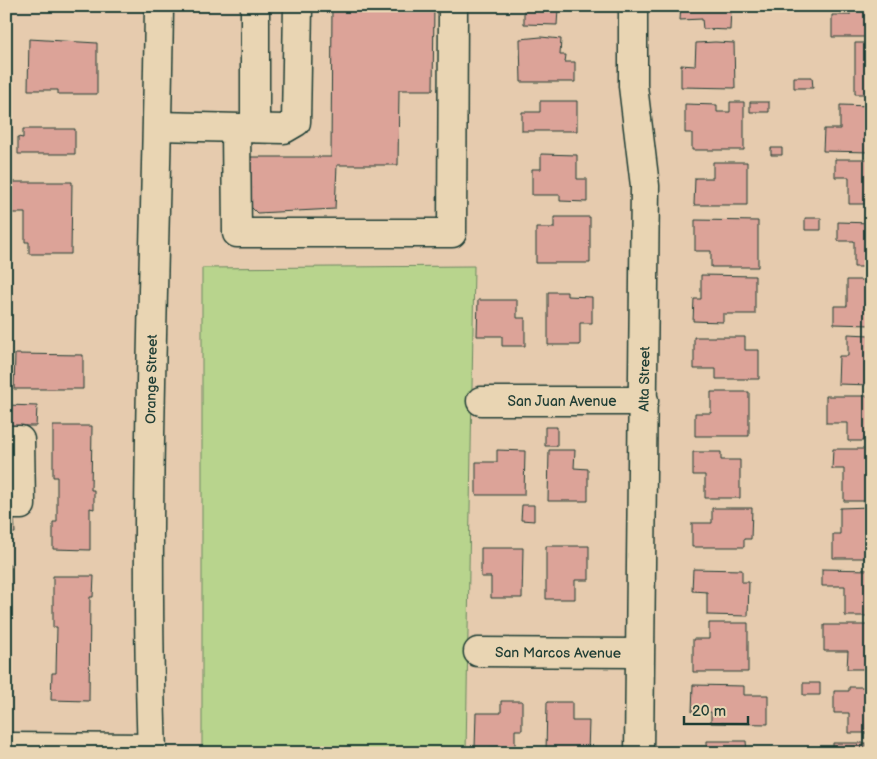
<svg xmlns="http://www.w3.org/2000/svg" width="877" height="759" font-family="'Balsamiq Sans',sans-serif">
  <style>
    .green { fill: #b8d48d; stroke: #6c8860 }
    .building { fill: #dca398; stroke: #1f3d34 }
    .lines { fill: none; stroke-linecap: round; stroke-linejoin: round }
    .minor-casing { stroke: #1f3d34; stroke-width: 31 }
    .major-casing { stroke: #1f3d34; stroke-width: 31 }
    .minor { stroke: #e9d5b3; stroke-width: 28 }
    .major { stroke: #e9d5b3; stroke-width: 28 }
    .labels { text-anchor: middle; stroke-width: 5; stroke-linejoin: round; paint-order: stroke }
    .street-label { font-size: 14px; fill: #1f3d34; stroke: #e9d5b3 }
  </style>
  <rect width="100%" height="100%" fill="#e6cbae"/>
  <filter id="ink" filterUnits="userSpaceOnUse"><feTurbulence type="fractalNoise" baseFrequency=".02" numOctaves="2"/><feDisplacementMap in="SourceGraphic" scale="10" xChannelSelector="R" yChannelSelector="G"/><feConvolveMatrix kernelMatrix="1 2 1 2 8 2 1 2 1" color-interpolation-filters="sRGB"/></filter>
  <g filter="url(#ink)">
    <path class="green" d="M 474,266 L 466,753 L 202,753 L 202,268 Z"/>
    <path class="building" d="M 332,6 L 434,6 L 433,90 L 399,90 L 398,165 L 337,165 L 335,209 L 257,213 L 243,199 L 245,157 L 331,157 Z
      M 524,6 L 576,6 L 576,11 L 558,9 L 557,25 L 524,24 Z
      M 681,6 L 731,6 L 730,30 L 703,29 L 702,19 L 680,20 Z
      M 769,6 L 786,6 L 786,13 L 769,12 Z
      M 850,6 L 871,6 L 871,37 L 832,37 L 832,15 L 850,15 Z
      M 541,37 L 561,39 L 560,55 L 566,55 L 565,62 L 575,62 L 575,82 L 521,82 L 520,39 Z
      M 29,39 L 97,43 L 97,94 L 58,94 L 58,90 L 28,90 Z
      M 715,42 L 734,43 L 735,88 L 681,87 L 681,65 L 695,66 L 696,43 Z
      M 855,43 L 871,43 L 871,94 L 855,94 Z
      M 794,77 L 812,77 L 813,88 L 794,88 Z
      M 540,101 L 577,101 L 577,131 L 522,131 L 522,112 L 540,112 Z
      M 730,102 L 744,102 L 744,150 L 692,150 L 692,133 L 685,133 L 685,104 L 717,105 L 717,112 L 730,112 Z
      M 750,102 L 769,102 L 769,112 L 750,112 Z
      M 840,105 L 871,106 L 871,152 L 823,151 L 824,129 L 840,129 Z
      M 23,129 L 75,129 L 75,154 L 18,154 L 18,137 L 23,138 Z
      M 771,148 L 782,148 L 782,155 L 771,155 Z
      M 541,154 L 577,155 L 577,179 L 587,179 L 587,202 L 560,201 L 560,195 L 532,195 L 532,169 L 541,169 Z
      M 835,159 L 871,159 L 871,204 L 849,204 L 849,177 L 835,177 Z
      M 713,162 L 747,162 L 747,205 L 694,205 L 695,178 L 713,178 Z
      M 6,182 L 72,182 L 71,254 L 29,254 L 29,242 L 25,242 L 25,213 L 6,213 Z
      M 554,217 L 590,217 L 590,263 L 536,263 L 536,228 L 554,228 Z
      M 805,218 L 821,218 L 821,230 L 805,230 Z
      M 695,220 L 758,221 L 758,267 L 711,267 L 711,251 L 695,251 Z
      M 838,222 L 871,223 L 871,267 L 854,267 L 854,241 L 838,241 Z
      M 701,275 L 755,276 L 755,314 L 723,314 L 723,322 L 693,321 L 694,299 L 701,299 Z
      M 847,280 L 871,280 L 871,325 L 834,324 L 834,306 L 847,306 Z
      M 548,292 L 567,292 L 567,296 L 592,297 L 592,323 L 580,323 L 580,345 L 548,345 Z
      M 478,300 L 517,300 L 517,318 L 525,318 L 525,346 L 502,346 L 502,336 L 477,336 Z
      M 848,334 L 869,335 L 871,385 L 838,384 L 839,356 L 848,356 Z
      M 694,337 L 745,337 L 745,350 L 759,350 L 759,379 L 716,379 L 716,369 L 694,369 Z
      M 15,354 L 83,355 L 83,389 L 14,389 Z
      M 711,392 L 749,392 L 749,436 L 695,436 L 695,413 L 711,413 Z
      M 826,396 L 871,396 L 871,441 L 848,441 L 848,423 L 826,423 Z
      M 6,405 L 37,406 L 36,426 L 6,426 Z
      M 53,426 L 92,426 L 91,490 L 94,490 L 94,509 L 90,508 L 90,550 L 53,549 L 53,522 L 57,522 L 57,477 L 53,477 Z
      M 545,427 L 557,427 L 557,446 L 545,446 Z
      M 833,449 L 871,449 L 871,501 L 844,501 L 844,469 L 832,469 Z
      M 497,450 L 525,451 L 524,495 L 476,495 L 476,462 L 497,462 Z
      M 549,450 L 575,450 L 574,468 L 588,469 L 588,501 L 548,501 Z
      M 693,452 L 721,452 L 721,460 L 740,460 L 740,498 L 705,498 L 705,475 L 693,475 Z
      M 522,505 L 534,505 L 534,521 L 521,520 Z
      M 871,507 L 871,558 L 833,558 L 833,534 L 840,534 L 840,508 Z
      M 712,508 L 752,508 L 751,539 L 744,539 L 744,547 L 692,547 L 692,523 L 712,523 Z
      M 6,515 L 14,515 L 15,533 L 6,533 Z
      M 546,546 L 589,546 L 589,580 L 575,580 L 575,599 L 546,599 Z
      M 481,548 L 523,548 L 522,598 L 491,598 L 491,577 L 481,577 Z
      M 6,565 L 10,565 L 10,616 L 6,616 Z
      M 693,569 L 742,570 L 742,582 L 749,582 L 748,616 L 707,615 L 707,592 L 692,591 Z
      M 822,569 L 871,570 L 871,595 L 868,595 L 867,616 L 845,616 L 845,586 L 822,586 Z
      M 53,576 L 94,576 L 93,597 L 90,597 L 89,701 L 51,700 L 52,673 L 56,673 L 57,627 L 53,627 Z
      M 709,623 L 748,623 L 748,672 L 693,672 L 693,639 L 709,639 Z
      M 824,625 L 871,625 L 871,669 L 847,669 L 848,651 L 824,651 Z
      M 6,648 L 10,648 L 10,699 L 6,699 Z
      M 870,682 L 871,733 L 849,733 L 849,713 L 834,713 L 834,691 L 849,691 L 849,687 L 870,687 Z
      M 803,683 L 820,683 L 820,695 L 803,695 Z
      M 693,685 L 744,686 L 744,695 L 768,695 L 768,724 L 711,723 L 711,712 L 692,712 Z
      M 501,701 L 522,701 L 522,730 L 515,730 L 515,746 L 475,748 L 476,713 L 501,713 Z
      M 547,702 L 572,702 L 572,721 L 589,721 L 588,753 L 546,753 Z
      M 707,741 L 746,741 L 747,753 L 707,753 Z
      M 833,743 L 866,743 L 866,753 L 833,753 Z"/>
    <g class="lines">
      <g class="minor-casing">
        <g id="minor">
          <path d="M 633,6 L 633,86 L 645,186 L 639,753"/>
          <path d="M 158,126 L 284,129 L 296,122 L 298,6"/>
          <path d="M 255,128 L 255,6"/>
          <path d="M 236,129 L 237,233 L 452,233 L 453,6"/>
          <path id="s1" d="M 481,401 L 644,401"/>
          <path d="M 6,440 L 20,440 L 21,505 L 6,505"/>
          <path id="s2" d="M 478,652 L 639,653"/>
          <path d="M 6,747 L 152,748"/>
        </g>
      </g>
      <g class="major-casing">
        <g id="major">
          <path id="s3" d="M 152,753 C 143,504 156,255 159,6"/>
        </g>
      </g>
      <use href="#minor" class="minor"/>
      <use href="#major" class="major"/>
    </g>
  </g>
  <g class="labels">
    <g class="street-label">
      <text transform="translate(644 379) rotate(-89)" y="5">Alta Street</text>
      <text dy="5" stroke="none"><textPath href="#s3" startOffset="374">Orange Street</textPath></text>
      <text dy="5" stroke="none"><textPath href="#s1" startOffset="81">San Juan Avenue</textPath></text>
      <text dy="5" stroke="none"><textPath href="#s2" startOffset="80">San Marcos Avenue</textPath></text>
    </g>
  </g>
  <rect width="877" height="759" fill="none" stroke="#e9d5b3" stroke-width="25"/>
  <rect x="12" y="12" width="852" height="734" fill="none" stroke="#1f3d34" stroke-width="2" filter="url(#ink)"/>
  <path d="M684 716v8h64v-8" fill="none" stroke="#1f3d34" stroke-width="2.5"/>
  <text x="692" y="716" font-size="15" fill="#1f3d34" stroke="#e9d5b3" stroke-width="4" paint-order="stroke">20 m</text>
</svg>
